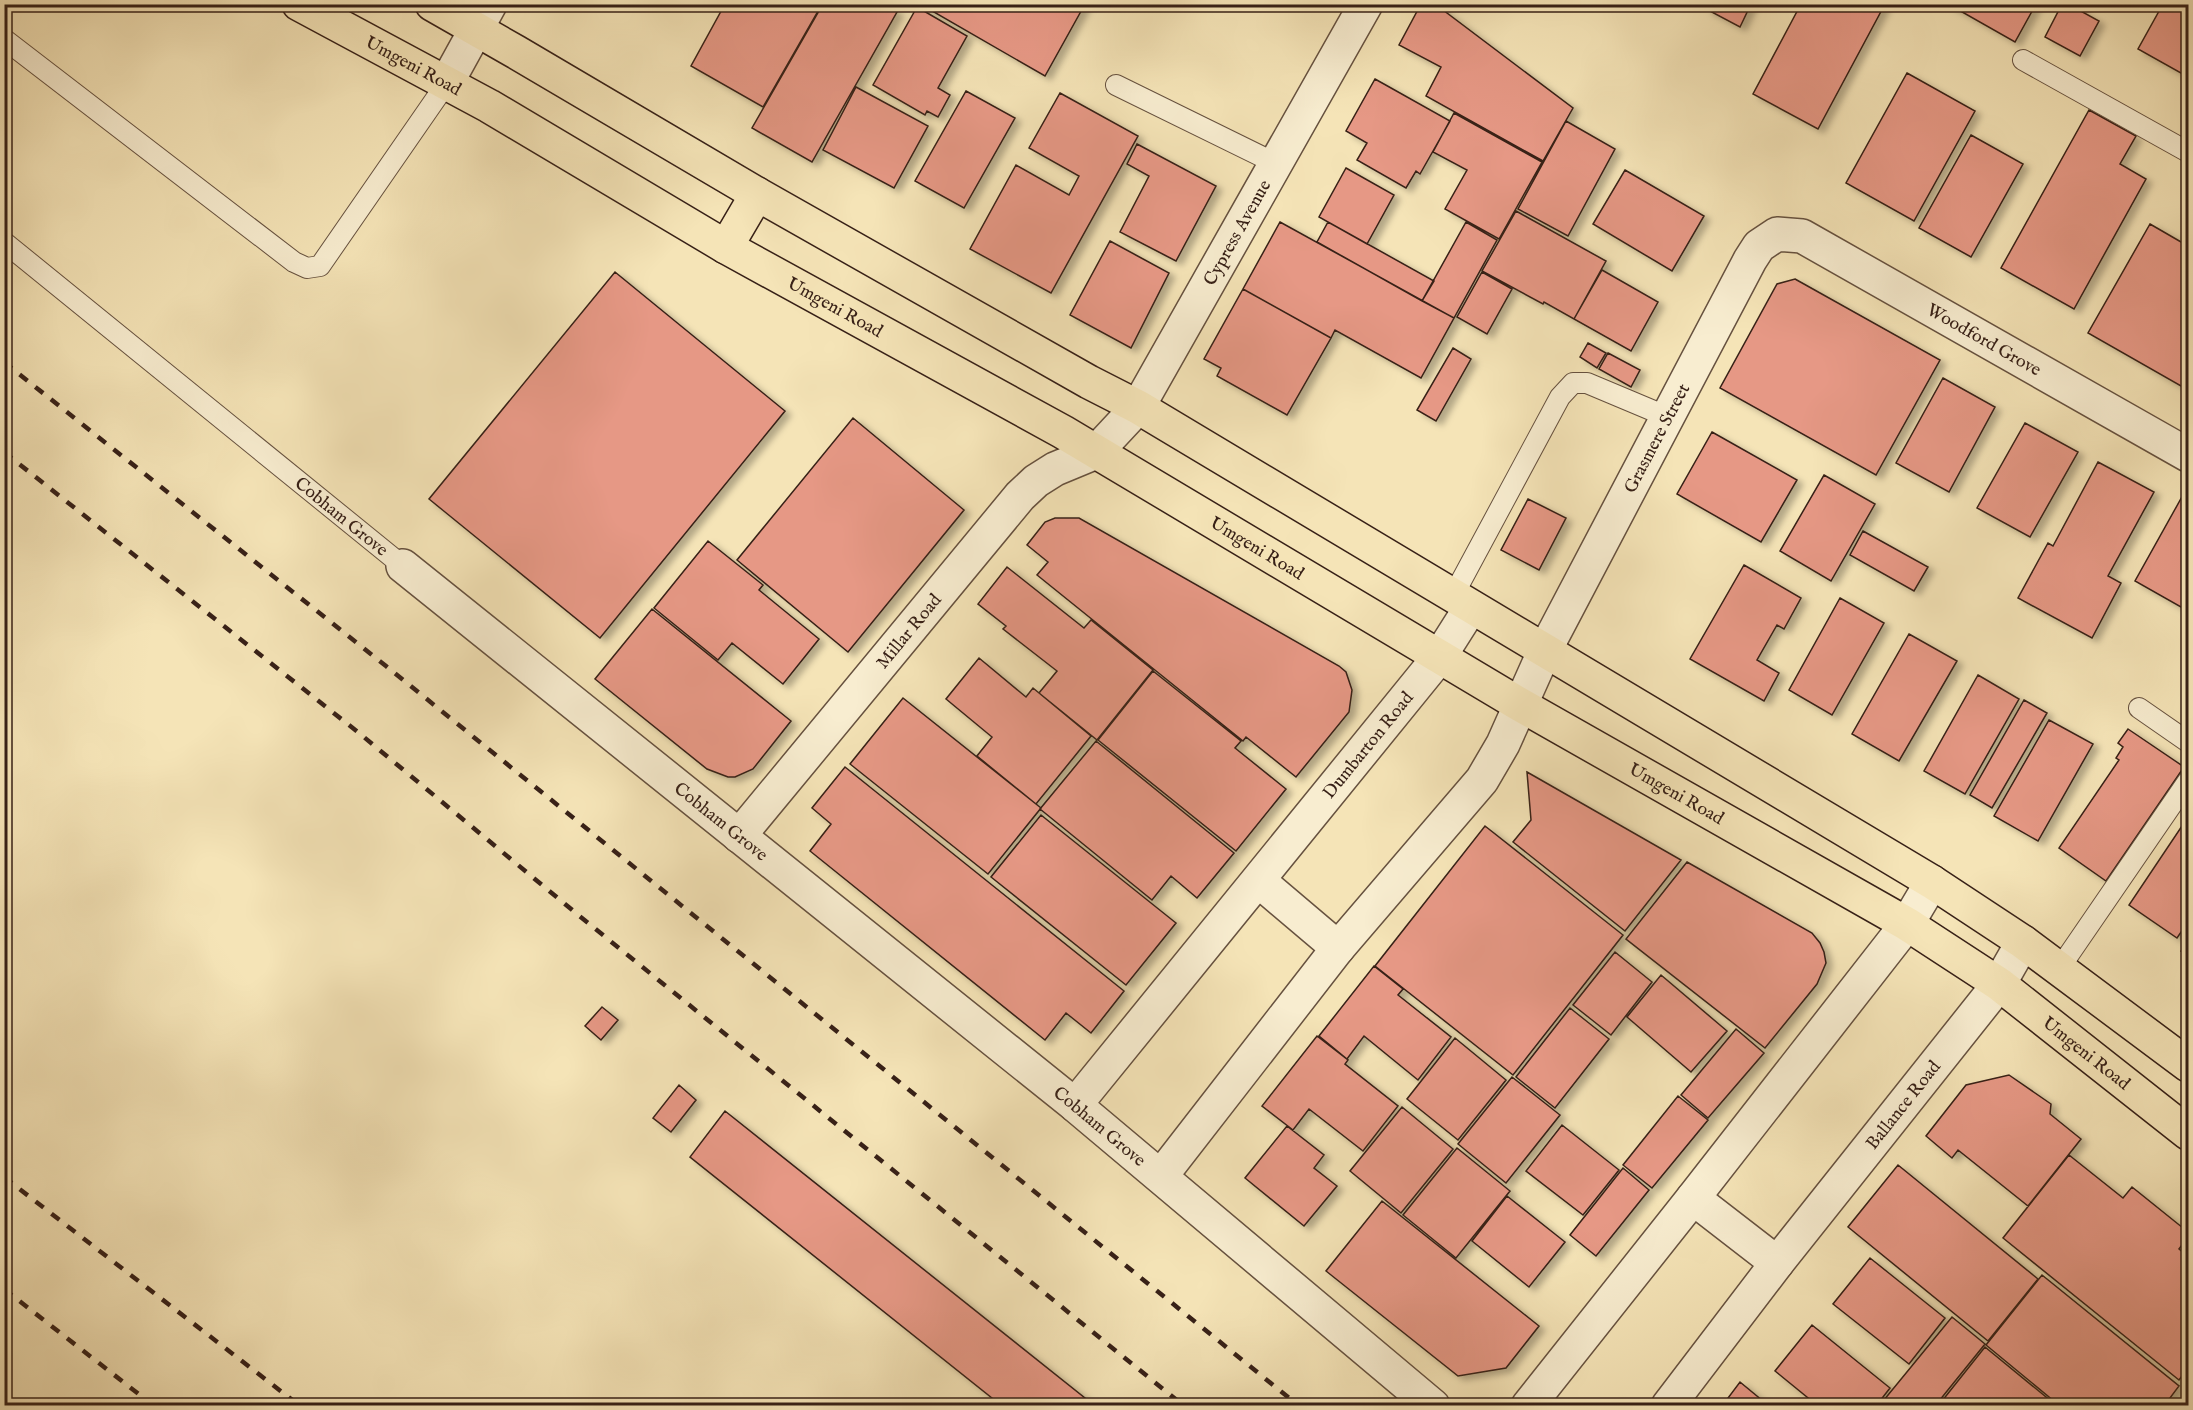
<svg xmlns="http://www.w3.org/2000/svg" width="2193" height="1410" font-family="'IM FELL English',serif">
  <style>
    .building { fill: #e69885; stroke: #372017; stroke-width: 1.5; filter: url(#shadow) }
    .lines { fill: none; stroke-linecap: round; stroke-linejoin: round }
    .service-casing { stroke: #66513f; stroke-width: 22 }
    .minor-casing { stroke: #66513f; stroke-width: 36 }
    .primary-casing { stroke: #372017; stroke-width: 36 }
    .service { stroke: #f8edd0; stroke-width: 20 }
    .minor { stroke: #f8edd0; stroke-width: 33 }
    .primary { stroke: #f5e4b7; stroke-width: 33 }
    .rail { stroke: #372017; stroke-width: 4.5; stroke-dasharray: 10 10; stroke-linecap: butt }
    .labels { text-anchor: middle; stroke-width: 5; stroke-linejoin: round; paint-order: stroke }
    .street-label { font-size: 18px; fill: #372017; stroke: #f8edd0 }
  </style>
  <defs>
    <filter id="shadow"><feDropShadow dx="6" dy="4" stdDeviation="3" flood-color="#0004"/></filter>
  </defs>
  <rect width="100%" height="100%" fill="#f5e4b7"/>
  <filter id="stains"><feTurbulence type="fractalNoise" baseFrequency=".00333" numOctaves="4"/><feColorMatrix values="0 0 0 0 .2 0 0 0 0 .09 0 0 0 0 .02 0 0 0 .5 -.17"/></filter>
  <radialGradient id="worn" r=".72"><stop offset=".6" stop-color="#630" stop-opacity="0"/><stop offset="1" stop-color="#630" stop-opacity=".3"/></radialGradient>
  <path class="building" d="M 725,4 L 822,4 L 763,107 L 691,66 Z
    M 823,4 L 884,4 L 897,12 L 812,162 L 752,128 Z
    M 920,4 L 1085,4 L 1045,76 Z
    M 1421,4 L 1435,4 L 1573,108 L 1543,161 L 1426,96 L 1441,67 L 1399,45 Z
    M 1709,4 L 1751,4 L 1740,27 L 1706,9 Z
    M 1801,4 L 1885,4 L 1818,129 L 1753,94 Z
    M 1948,4 L 2036,4 L 2015,42 Z
    M 2062,4 L 2068,4 L 2099,21 L 2080,56 L 2045,37 Z
    M 2163,4 L 2188,4 L 2188,77 L 2138,49 Z
    M 917,7 L 967,36 L 938,88 L 950,95 L 938,117 L 927,111 L 925,115 L 873,85 Z
    M 1907,73 L 1975,111 L 1914,221 L 1846,183 Z
    M 1375,79 L 1450,121 L 1420,174 L 1416,171 L 1406,188 L 1357,160 L 1367,143 L 1346,131 Z
    M 856,87 L 928,126 L 894,188 L 823,150 Z
    M 966,91 L 1015,118 L 964,208 L 915,181 Z
    M 1060,93 L 1138,136 L 1051,293 L 970,249 L 1016,165 L 1069,195 L 1079,176 L 1029,148 Z
    M 2089,110 L 2136,136 L 2120,164 L 2146,179 L 2074,309 L 2001,268 Z
    M 1454,113 L 1542,162 L 1499,239 L 1445,209 L 1467,170 L 1433,152 Z
    M 1566,121 L 1615,149 L 1568,236 L 1518,209 Z
    M 1971,135 L 2023,164 L 1971,257 L 1919,228 Z
    M 1137,144 L 1216,186 L 1176,261 L 1120,232 L 1149,176 L 1127,164 Z
    M 1346,168 L 1394,195 L 1367,244 L 1319,217 Z
    M 1625,170 L 1704,216 L 1672,271 L 1593,224 Z
    M 1516,211 L 1606,261 L 1574,319 L 1544,302 L 1543,304 L 1482,271 Z
    M 1280,222 L 1454,318 L 1421,378 L 1335,330 L 1331,338 L 1243,289 Z
    M 1328,222 L 1434,281 L 1422,301 L 1317,242 Z
    M 1466,222 L 1497,240 L 1454,318 L 1422,301 Z
    M 2150,224 L 2188,246 L 2188,390 L 2088,333 Z
    M 1110,241 L 1169,273 L 1131,348 L 1070,315 Z
    M 1602,270 L 1658,302 L 1631,351 L 1574,319 Z
    M 615,272 L 785,411 L 600,638 L 429,499 Z
    M 1482,272 L 1512,289 L 1487,334 L 1457,317 Z
    M 1795,279 L 1940,360 L 1876,475 L 1720,388 L 1777,284 Z
    M 1243,289 L 1331,338 L 1287,415 L 1217,376 L 1221,368 L 1204,359 Z
    M 1588,343 L 1606,353 L 1597,368 L 1580,357 Z
    M 1453,348 L 1471,359 L 1436,421 L 1417,410 Z
    M 1608,353 L 1640,370 L 1631,387 L 1599,369 Z
    M 1943,378 L 1995,407 L 1949,492 L 1896,463 Z
    M 853,418 L 964,510 L 848,652 L 737,560 Z
    M 2025,423 L 2078,452 L 2030,537 L 1977,508 Z
    M 1712,432 L 1797,480 L 1761,542 L 1677,494 Z
    M 2098,462 L 2154,492 L 2108,576 L 2121,583 L 2092,638 L 2018,598 L 2048,543 L 2053,546 Z
    M 1824,475 L 1875,504 L 1831,581 L 1780,551 Z
    M 2183,495 L 2188,497 L 2188,611 L 2135,581 Z
    M 1528,499 L 1566,518 L 1539,570 L 1501,550 Z
    M 1055,518 L 1079,518 L 1339,666 L 1346,672 L 1352,690 L 1349,712 L 1296,777 L 1246,737 L 1243,741 L 1037,575 L 1048,562 L 1027,545 L 1045,522 Z
    M 1863,531 L 1928,567 L 1914,591 L 1850,555 Z
    M 708,541 L 763,585 L 759,590 L 819,639 L 783,684 L 732,643 L 718,660 L 654,608 Z
    M 1744,565 L 1801,598 L 1784,629 L 1777,625 L 1757,660 L 1779,673 L 1764,701 L 1690,659 Z
    M 1007,567 L 1084,628 L 1091,620 L 1153,670 L 1097,740 L 1039,693 L 1057,671 L 1003,629 L 1006,626 L 978,604 Z
    M 1840,598 L 1884,623 L 1832,715 L 1789,690 Z
    M 652,609 L 791,721 L 753,769 L 735,777 L 728,777 L 707,769 L 595,679 Z
    M 1909,634 L 1957,661 L 1899,761 L 1852,734 Z
    M 979,658 L 1026,697 L 1033,688 L 1091,736 L 1036,804 L 977,756 L 992,737 L 946,699 Z
    M 1153,671 L 1241,741 L 1235,748 L 1286,789 L 1236,851 L 1098,740 Z
    M 1978,675 L 2019,699 L 1965,794 L 1924,771 Z
    M 903,698 L 1041,808 L 988,874 L 850,764 Z
    M 2024,700 L 2047,713 L 1992,808 L 1970,795 Z
    M 2049,720 L 2093,744 L 2038,841 L 1994,816 Z
    M 2128,729 L 2184,767 L 2106,881 L 2059,848 L 2119,760 L 2116,758 L 2123,747 L 2118,743 Z
    M 1096,741 L 1234,853 L 1197,898 L 1171,876 L 1152,900 L 1040,809 Z
    M 845,767 L 1124,991 L 1091,1033 L 1066,1013 L 1045,1040 L 810,851 L 831,824 L 812,808 Z
    M 1527,772 L 1681,860 L 1625,931 L 1513,842 L 1531,820 Z
    M 1041,815 L 1176,923 L 1126,985 L 991,877 Z
    M 2188,817 L 2188,922 L 2177,938 L 2129,905 Z
    M 1485,826 L 1623,935 L 1513,1075 L 1375,966 Z
    M 1687,862 L 1812,933 L 1820,943 L 1824,952 L 1826,963 L 1817,984 L 1765,1048 L 1626,939 Z
    M 2188,941 L 2188,957 L 2181,951 Z
    M 1615,952 L 1652,982 L 1611,1035 L 1573,1005 Z
    M 1374,966 L 1403,989 L 1398,995 L 1451,1037 L 1418,1080 L 1364,1036 L 1347,1059 L 1319,1036 Z
    M 1661,975 L 1727,1031 L 1691,1072 L 1627,1017 Z
    M 602,1007 L 618,1020 L 601,1040 L 585,1026 Z
    M 1570,1008 L 1609,1039 L 1555,1108 L 1516,1077 Z
    M 1736,1029 L 1764,1053 L 1708,1118 L 1681,1095 Z
    M 1317,1036 L 1348,1060 L 1345,1064 L 1398,1106 L 1363,1151 L 1309,1109 L 1293,1130 L 1262,1106 Z
    M 1455,1038 L 1506,1080 L 1458,1140 L 1407,1099 Z
    M 2009,1075 L 2051,1104 L 2050,1114 L 2081,1139 L 2028,1206 L 1958,1150 L 1952,1158 L 1926,1136 L 1966,1085 Z
    M 1512,1077 L 1560,1115 L 1506,1183 L 1458,1144 Z
    M 679,1085 L 696,1100 L 671,1132 L 653,1118 Z
    M 1678,1096 L 1708,1120 L 1652,1188 L 1623,1165 Z
    M 1402,1107 L 1453,1149 L 1401,1213 L 1350,1171 Z
    M 725,1111 L 1095,1406 L 1002,1406 L 690,1157 Z
    M 1562,1125 L 1619,1170 L 1583,1215 L 1526,1171 Z
    M 1287,1126 L 1324,1155 L 1314,1168 L 1337,1186 L 1304,1226 L 1245,1178 Z
    M 1457,1148 L 1510,1191 L 1456,1258 L 1403,1215 Z
    M 2069,1155 L 2123,1198 L 2132,1187 L 2188,1232 L 2188,1237 L 2179,1249 L 2188,1257 L 2188,1368 L 2179,1380 L 2003,1238 Z
    M 1898,1165 L 2038,1279 L 1988,1341 L 1848,1227 Z
    M 1623,1168 L 1649,1190 L 1596,1256 L 1570,1235 Z
    M 1507,1196 L 1565,1242 L 1529,1287 L 1472,1241 Z
    M 1382,1201 L 1539,1326 L 1506,1368 L 1458,1376 L 1326,1271 Z
    M 1870,1258 L 1945,1318 L 1909,1364 L 1833,1304 Z
    M 2042,1275 L 2179,1386 L 2164,1406 L 2060,1406 L 1986,1345 Z
    M 1952,1317 L 1985,1344 L 1935,1406 L 1879,1406 Z
    M 1812,1325 L 1890,1388 L 1876,1406 L 1818,1406 L 1775,1371 Z
    M 1985,1347 L 2057,1406 L 1938,1406 Z
    M 1740,1382 L 1769,1406 L 1722,1406 Z"/>
  <g class="lines">
    <g class="service-casing">
      <g id="service">
        <path d="M 4,39 L 294,262 L 307,268 L 320,266 L 446,84"/>
        <path d="M 2023,60 L 2188,152"/>
        <path d="M 1116,85 L 1277,164"/>
        <path id="s1" d="M 4,242 L 403,566"/>
        <path d="M 1453,596 L 1560,397 L 1573,383 L 1587,383 L 1668,417"/>
        <path d="M 2139,708 L 2188,742"/>
        <path d="M 2059,969 L 2188,781"/>
      </g>
    </g>
    <g class="minor-casing">
      <g id="minor">
        <path d="M 446,84 L 490,4"/>
        <path id="s2" d="M 403,566 L 1075,1105 L 1433,1406"/>
        <path id="s3" d="M 739,836 L 1020,496 L 1036,481 L 1055,469 L 1096,452 L 1138,407 L 1366,4"/>
        <path d="M 1259,881 L 1338,948"/>
        <path id="s4" d="M 1075,1105 L 1440,656 L 1471,607"/>
        <path id="s5" d="M 1161,1176 L 1338,948 L 1482,780 L 1503,744 L 1545,650 L 1750,260 L 1759,246 L 1777,234 L 1802,236 L 2188,455"/>
        <path d="M 1693,1198 L 1777,1263"/>
        <path d="M 1528,1406 L 1693,1198 L 1907,924 L 1932,882"/>
        <path id="s6" d="M 1668,1406 L 1777,1263 L 1999,984 L 2023,942"/>
      </g>
    </g>
    <g class="primary-casing">
      <g id="primary">
        <path id="s7" d="M 299,4 L 489,106 L 726,247 L 1063,432 L 1519,704 L 1907,924 L 1999,984 L 2188,1133"/>
        <path d="M 432,4 L 516,52 L 757,194 L 1089,382 L 1138,407 L 1932,882 L 2023,942 L 2188,1065"/>
        <path d="M 726,247 L 757,194"/>
      </g>
    </g>
    <use href="#service" class="service"/>
    <use href="#minor" class="minor"/>
    <use href="#primary" class="primary"/>
    <path class="rail" d="M 4,362 L 386,666 L 1299,1406
      M 4,452 L 359,733 L 577,914 L 1184,1406
      M 4,1177 L 300,1406
      M 4,1289 L 154,1406"/>
  </g>
  <g class="labels">
    <g class="street-label">
      <text dy="6" stroke="none"><textPath href="#s7" startOffset="130">Umgeni Road</textPath></text>
      <text dy="6" stroke="none"><textPath href="#s3" startOffset="792">Cypress Avenue</textPath></text>
      <text dy="6" stroke="none"><textPath href="#s7" startOffset="616">Umgeni Road</textPath></text>
      <text dy="6" stroke="none"><textPath href="#s5" startOffset="1368">Woodford Grove</textPath></text>
      <text dy="6" stroke="none"><textPath href="#s5" startOffset="894">Grasmere Street</textPath></text>
      <text dy="6" stroke="none"><textPath href="#s1" startOffset="435">Cobham Grove</textPath></text>
      <text dy="6" stroke="none"><textPath href="#s7" startOffset="1102">Umgeni Road</textPath></text>
      <text dy="6" stroke="none"><textPath href="#s3" startOffset="266">Millar Road</textPath></text>
      <text dy="6" stroke="none"><textPath href="#s4" startOffset="464">Dumbarton Road</textPath></text>
      <text dy="6" stroke="none"><textPath href="#s7" startOffset="1588">Umgeni Road</textPath></text>
      <text dy="6" stroke="none"><textPath href="#s2" startOffset="408">Cobham Grove</textPath></text>
      <text dy="6" stroke="none"><textPath href="#s7" startOffset="2074">Umgeni Road</textPath></text>
      <text dy="6" stroke="none"><textPath href="#s6" startOffset="382">Ballance Road</textPath></text>
      <text dy="6" stroke="none"><textPath href="#s2" startOffset="894">Cobham Grove</textPath></text>
    </g>
  </g>
  <rect width="2193" height="1410" fill="none" stroke="#f5e4b7" stroke-width="24"/>
  <rect x="6" y="6" width="2181" height="1398" fill="none" stroke="#372017" stroke-width="3"/>
  <rect x="12" y="12" width="2169" height="1386" fill="none" stroke="#372017" stroke-width="1.5"/>
  <rect width="100%" height="100%" filter="url(#stains)"/>
  <rect width="100%" height="100%" fill="url(#worn)"/>
</svg>
